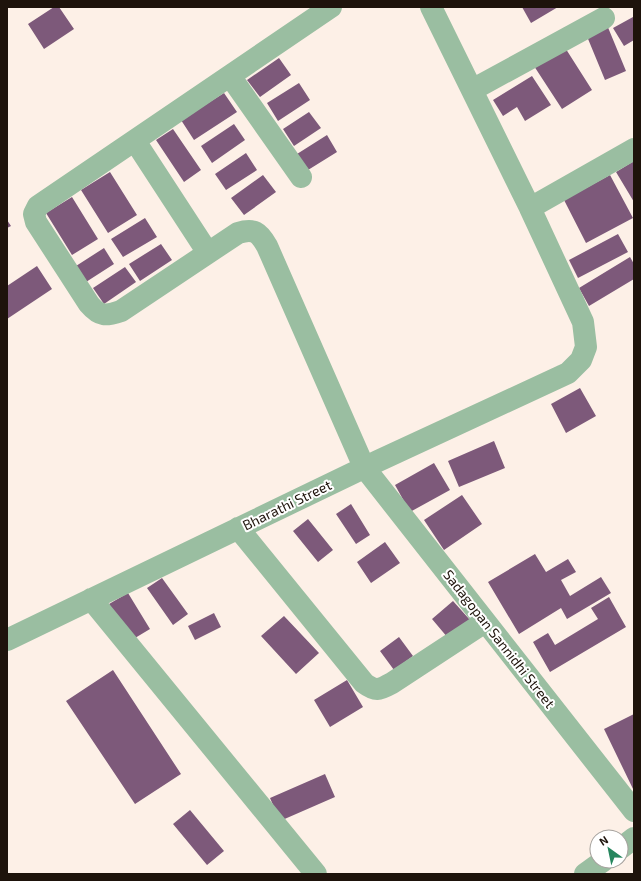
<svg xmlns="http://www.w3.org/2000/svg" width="641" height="881" font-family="'Exo 2',sans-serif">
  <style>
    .building { fill: #7d597a }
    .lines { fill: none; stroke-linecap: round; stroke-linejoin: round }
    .street { stroke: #9abea1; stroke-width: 22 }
    .labels { text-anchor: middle; stroke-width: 4; stroke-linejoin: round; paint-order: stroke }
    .street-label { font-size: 14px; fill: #1e130b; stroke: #fff }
  </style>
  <rect width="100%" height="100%" fill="#fdf0e7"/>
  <path class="building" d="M 54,7 L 59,7 L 74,29 L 44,49 L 28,24 Z
    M 522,7 L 558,7 L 531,23 Z
    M 633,17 L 634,40 L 624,46 L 613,28 Z
    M 607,25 L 626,71 L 605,80 L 586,34 Z
    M 564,46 L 592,90 L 562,109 L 534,66 Z
    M 279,58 L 291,75 L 260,97 L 247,80 Z
    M 532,76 L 551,105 L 525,121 L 517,107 L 503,116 L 493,100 Z
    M 299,83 L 310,100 L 278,121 L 267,103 Z
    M 224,93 L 237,112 L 194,140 L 181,120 Z
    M 309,112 L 321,128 L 294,146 L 283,129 Z
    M 234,124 L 245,140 L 212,163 L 201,146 Z
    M 173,129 L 201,170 L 184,182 L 156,140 Z
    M 327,135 L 337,152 L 308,170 L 297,154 Z
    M 246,153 L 257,170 L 226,190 L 215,174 Z
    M 634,161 L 634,202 L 616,172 Z
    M 110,172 L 137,215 L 108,233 L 81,190 Z
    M 263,175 L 276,192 L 244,215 L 231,198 Z
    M 610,175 L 633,218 L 586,243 L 564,200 Z
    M 72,197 L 98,239 L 72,255 L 46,213 Z
    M 145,218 L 157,237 L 123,257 L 111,239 Z
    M 7,220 L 11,226 L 7,228 Z
    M 618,234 L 628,252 L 578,278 L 569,260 Z
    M 161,244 L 172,260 L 140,281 L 129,264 Z
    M 104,248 L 114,264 L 86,282 L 76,266 Z
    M 630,257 L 634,264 L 634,279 L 589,306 L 579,288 Z
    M 37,266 L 52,289 L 7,319 L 7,286 Z
    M 125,267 L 136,282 L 104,304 L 93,288 Z
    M 580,388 L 596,416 L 566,433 L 551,404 Z
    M 494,441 L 505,468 L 459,487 L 448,461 Z
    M 434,463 L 450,490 L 410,512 L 395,485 Z
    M 462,495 L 482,524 L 444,550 L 424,520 Z
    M 351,504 L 370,535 L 356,544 L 336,514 Z
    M 308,519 L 333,550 L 318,562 L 293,531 Z
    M 385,542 L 400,563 L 371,583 L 357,562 Z
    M 535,554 L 546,572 L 568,559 L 576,572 L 561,580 L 570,596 L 601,577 L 611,593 L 567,619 L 561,608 L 519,634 L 488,582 Z
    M 162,578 L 188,614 L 173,625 L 147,588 Z
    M 128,593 L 150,629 L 130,641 L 109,604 Z
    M 609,597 L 626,627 L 550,672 L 533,642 L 548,633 L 555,645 L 598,619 L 591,608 Z
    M 453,601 L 470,620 L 448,638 L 432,619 Z
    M 214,613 L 221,627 L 195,640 L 188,626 Z
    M 284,616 L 319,653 L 296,674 L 261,636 Z
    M 399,637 L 413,656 L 394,670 L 380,651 Z
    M 113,670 L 181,774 L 135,804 L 66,701 Z
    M 347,680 L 363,707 L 330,727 L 314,700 Z
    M 634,714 L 634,791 L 604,729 Z
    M 325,774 L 335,797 L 280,821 L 270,798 Z
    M 190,810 L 224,851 L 207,865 L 173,824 Z"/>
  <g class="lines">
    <path class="street" d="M 331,7 L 38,206 L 34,214 L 36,222 L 89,304 C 100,317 106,316 121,311 L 238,233 C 254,228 259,232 267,246 L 364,467 L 634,811
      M 230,76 L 301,177
      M 472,90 L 604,18
      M 135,141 L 208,253
      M 530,208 L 634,149
      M 238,528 L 364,683 C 376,692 379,690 392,683 L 485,622
      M 91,599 L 316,874
      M 7,640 L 378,461 L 568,373 L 581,360 L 586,347 L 583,322 L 530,208 L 431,7
      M 621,848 L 634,838
      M 585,874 L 603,861"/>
  </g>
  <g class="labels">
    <g class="street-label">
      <text transform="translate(287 505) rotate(-26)" y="5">Bharathi Street</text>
      <text transform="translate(499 639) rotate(52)" y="5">Sadagopan Sannidhi Street</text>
    </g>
  </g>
  <rect width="641" height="881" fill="none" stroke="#1e130b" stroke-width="16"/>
  <g transform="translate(609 849) rotate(327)"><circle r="19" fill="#ffffff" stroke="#a5a19d"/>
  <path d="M0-3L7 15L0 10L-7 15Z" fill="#26865e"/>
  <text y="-6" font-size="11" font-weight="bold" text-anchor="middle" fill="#1e130b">N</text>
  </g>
</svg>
